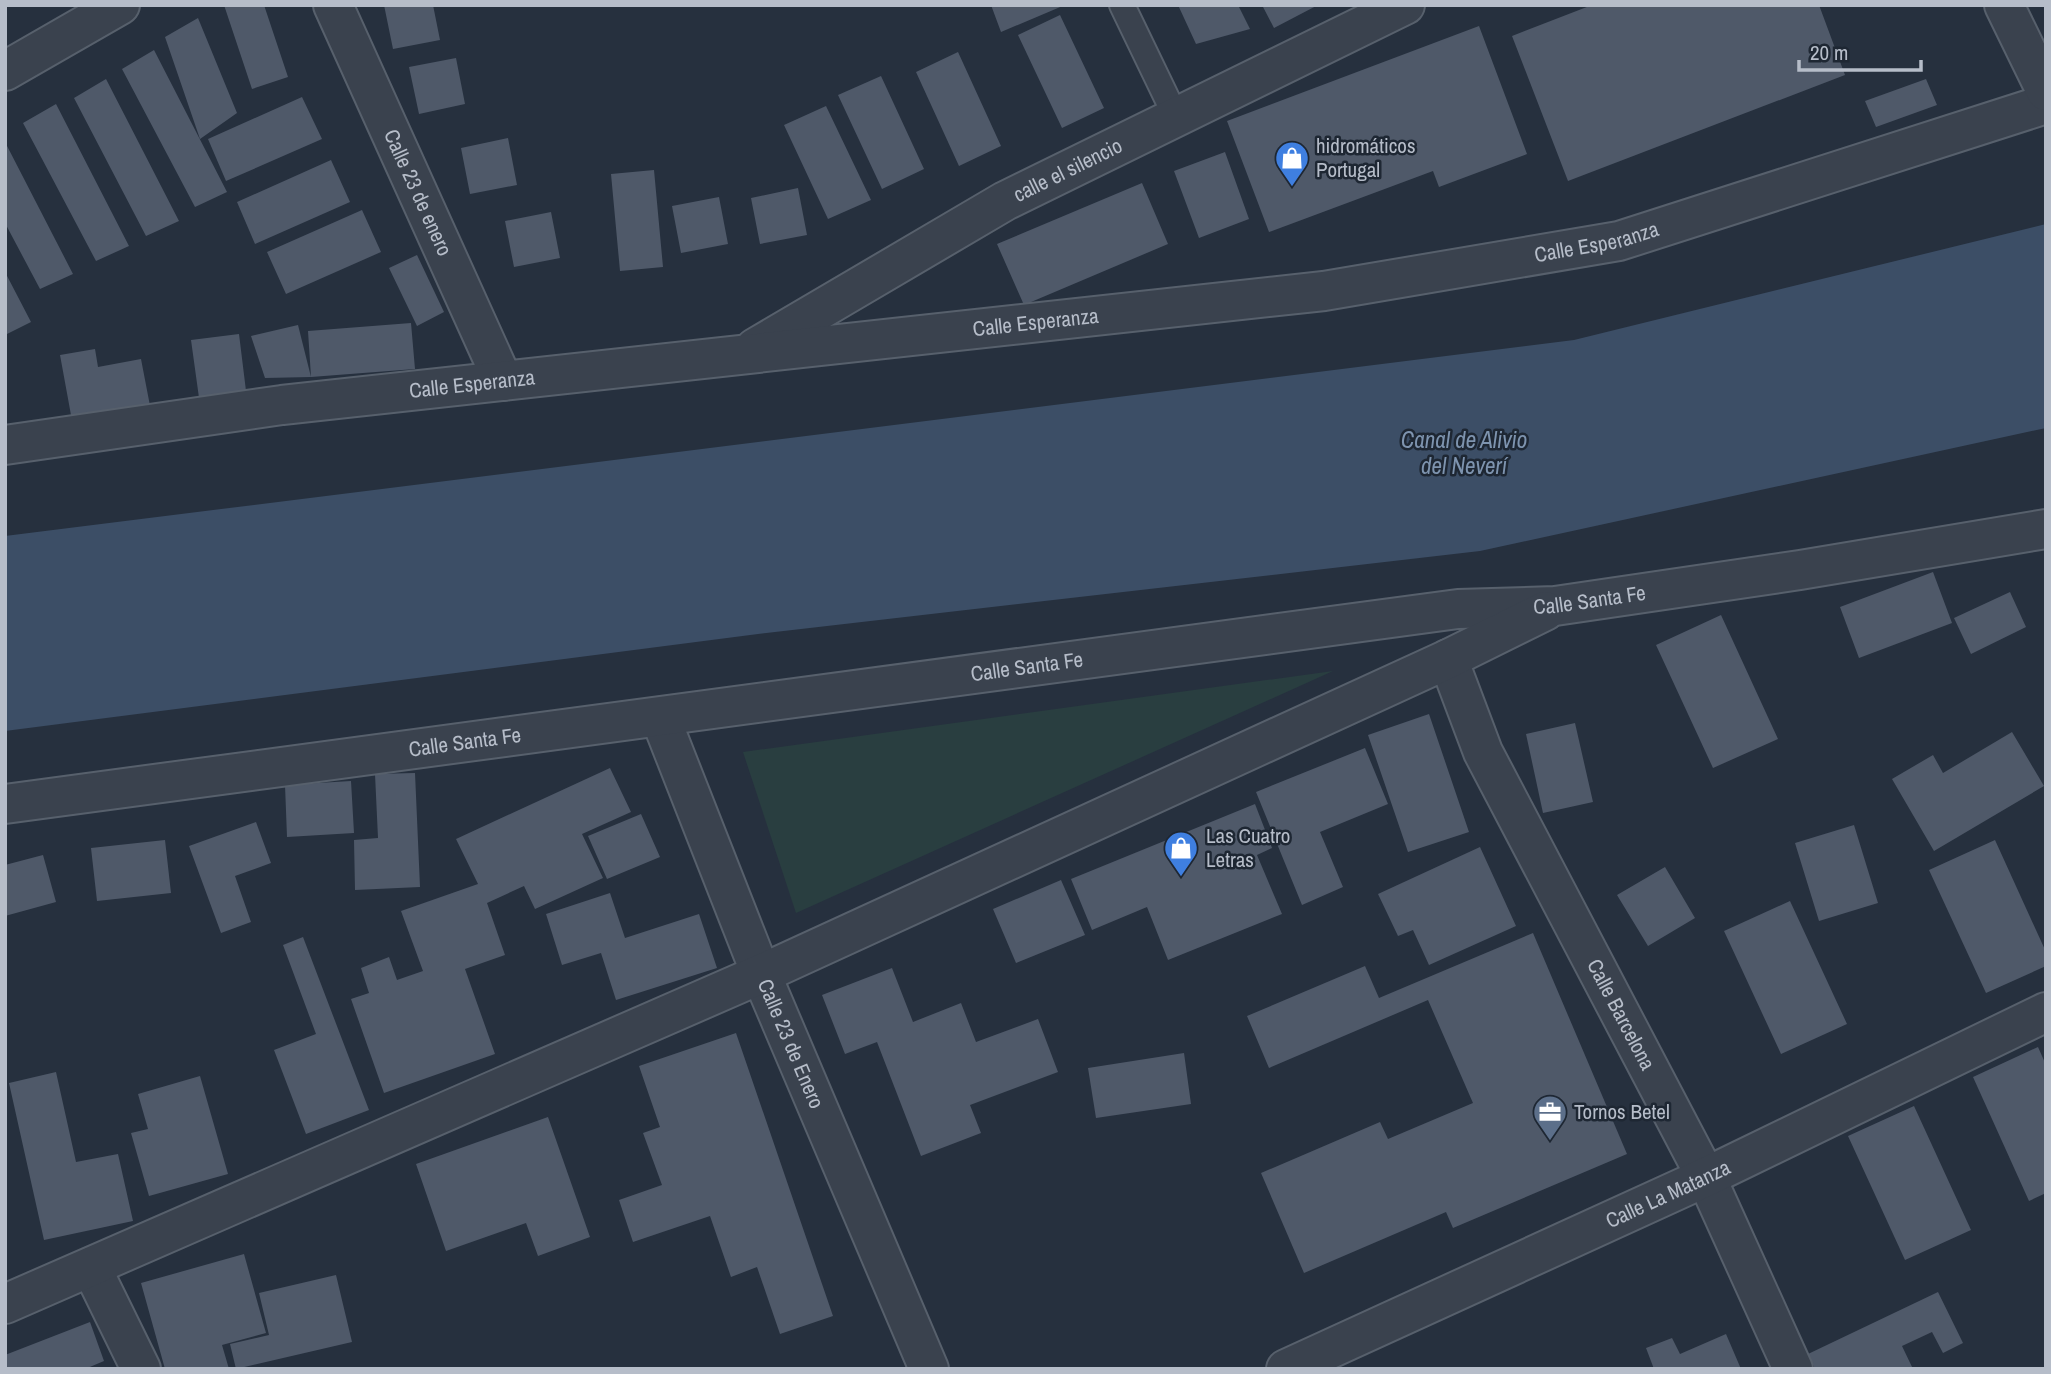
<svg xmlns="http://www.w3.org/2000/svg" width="2051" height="1374" font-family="'Archivo Narrow',sans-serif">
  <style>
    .green { fill: #293e40 }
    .water { fill: #3c4e66 }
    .building { fill: #4f5969 }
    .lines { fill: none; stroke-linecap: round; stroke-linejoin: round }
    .service-casing { stroke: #57606c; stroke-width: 28 }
    .minor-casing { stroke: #57606c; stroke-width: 42 }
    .tertiary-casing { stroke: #57606c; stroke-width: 42 }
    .service { stroke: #3a424e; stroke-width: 24 }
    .minor { stroke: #3a424e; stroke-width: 38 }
    .tertiary { stroke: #3a424e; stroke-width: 38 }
    .labels { text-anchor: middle; stroke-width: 5; stroke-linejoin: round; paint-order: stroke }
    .poi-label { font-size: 21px; fill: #b6bdc9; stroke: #1e2733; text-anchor: start }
    .street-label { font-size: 21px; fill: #b6bdc9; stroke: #1e2733 }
    .water-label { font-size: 23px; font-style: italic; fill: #7e94af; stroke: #1e2733 }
  </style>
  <rect width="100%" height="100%" fill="#26303e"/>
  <path class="green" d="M 1333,671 L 796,913 L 743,752 Z"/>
  <path class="water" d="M 2046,224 L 2046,428 L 1480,551 L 758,634 L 5,731 L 5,536 L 1574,340 Z"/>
  <path class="building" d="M 224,5 L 264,5 L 288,77 L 252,89 Z
    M 384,5 L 433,5 L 440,40 L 393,49 Z
    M 991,5 L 1065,5 L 1001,32 Z
    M 1178,5 L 1238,5 L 1250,29 L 1196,44 Z
    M 1262,5 L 1318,5 L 1274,28 Z
    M 1592,5 L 1819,5 L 1845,75 L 1568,181 L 1512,36 Z
    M 1060,15 L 1104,108 L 1062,128 L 1018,35 Z
    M 198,18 L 237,113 L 200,139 L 165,37 Z
    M 1479,26 L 1527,154 L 1439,187 L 1433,171 L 1269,232 L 1227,121 Z
    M 154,50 L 227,192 L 195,207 L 122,69 Z
    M 958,52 L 1001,146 L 959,166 L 916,72 Z
    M 456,58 L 465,104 L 419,114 L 409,67 Z
    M 881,76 L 924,169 L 882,189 L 838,95 Z
    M 106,79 L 179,221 L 146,236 L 74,98 Z
    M 1926,79 L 1937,105 L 1876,127 L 1865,101 Z
    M 302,97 L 322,139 L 226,181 L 208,139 Z
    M 56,104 L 129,246 L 96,261 L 23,123 Z
    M 826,106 L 871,200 L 828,219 L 784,125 Z
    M 508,138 L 517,185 L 470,194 L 461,148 Z
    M 5,142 L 73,274 L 40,289 L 5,223 Z
    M 1225,152 L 1249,219 L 1199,238 L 1174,171 Z
    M 331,160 L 350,202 L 255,244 L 237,202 Z
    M 654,170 L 663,267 L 620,271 L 611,174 Z
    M 1142,183 L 1168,244 L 1024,305 L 997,244 Z
    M 798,188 L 807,235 L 760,244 L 751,198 Z
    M 719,197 L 728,244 L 681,253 L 672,206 Z
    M 362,210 L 381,252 L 286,294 L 267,252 Z
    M 551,212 L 560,258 L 514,267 L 505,221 Z
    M 417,255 L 444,312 L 417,326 L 389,268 Z
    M 5,272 L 31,322 L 5,335 Z
    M 411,323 L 415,369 L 311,377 L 265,378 L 251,336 L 298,325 L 311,377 L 308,331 Z
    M 239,334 L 247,399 L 200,405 L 191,340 Z
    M 95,349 L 98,367 L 141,359 L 151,411 L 73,426 L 60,355 Z
    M 1933,572 L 1952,623 L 1859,658 L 1840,607 Z
    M 2010,592 L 2026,627 L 1971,654 L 1954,618 Z
    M 1721,615 L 1778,739 L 1713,768 L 1656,645 Z
    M 1429,714 L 1469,832 L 1408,852 L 1368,735 Z
    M 1575,723 L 1593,802 L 1543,813 L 1526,734 Z
    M 2012,732 L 2044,786 L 1934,851 L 1892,779 L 1933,755 L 1943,773 Z
    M 1365,748 L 1388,804 L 1320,832 L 1343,887 L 1302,905 L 1256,792 Z
    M 610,768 L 631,812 L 582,834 L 603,878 L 535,909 L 524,886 L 487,903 L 505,955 L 465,969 L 495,1054 L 384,1093 L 351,999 L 369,993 L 361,968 L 389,957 L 397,980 L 423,971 L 401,911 L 478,884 L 456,839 Z
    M 415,773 L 420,887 L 355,890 L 354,840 L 378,838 L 375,774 Z
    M 351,781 L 354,833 L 287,837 L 285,785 Z
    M 1255,804 L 1272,848 L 1257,855 L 1282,914 L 1168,960 L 1147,907 L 1092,930 L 1071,879 Z
    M 641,814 L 660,857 L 607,879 L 588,836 Z
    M 256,822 L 271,863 L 235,876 L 251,922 L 221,933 L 189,846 Z
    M 1854,825 L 1878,903 L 1819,921 L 1795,843 Z
    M 165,840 L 171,893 L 97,901 L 91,848 Z
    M 1995,840 L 2046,952 L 2046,966 L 1986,993 L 1929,870 Z
    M 1480,847 L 1516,926 L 1429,965 L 1413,930 L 1398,936 L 1378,894 Z
    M 43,855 L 56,902 L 5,916 L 5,865 Z
    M 1665,867 L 1695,918 L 1648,946 L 1617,895 Z
    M 1061,880 L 1085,935 L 1016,963 L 993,909 Z
    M 610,893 L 625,938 L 699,914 L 717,968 L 616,1000 L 601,953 L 562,965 L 546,914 Z
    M 1790,901 L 1847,1024 L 1781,1054 L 1724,931 Z
    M 1533,933 L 1627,1154 L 1453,1228 L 1446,1212 L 1304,1273 L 1261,1173 L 1380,1122 L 1388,1139 L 1473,1103 L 1428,1000 L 1269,1068 L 1247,1016 L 1365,966 L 1379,998 Z
    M 303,937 L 369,1110 L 306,1134 L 274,1050 L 316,1034 L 283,945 Z
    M 892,968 L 913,1022 L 961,1003 L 976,1042 L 1038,1019 L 1058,1072 L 970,1105 L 981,1133 L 921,1156 L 877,1042 L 845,1054 L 822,995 Z
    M 736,1033 L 833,1316 L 780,1334 L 757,1267 L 731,1277 L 710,1216 L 633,1242 L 619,1200 L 662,1185 L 643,1133 L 660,1127 L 639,1066 Z
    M 2038,1047 L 2046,1065 L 2046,1193 L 2029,1201 L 1973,1077 Z
    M 1184,1053 L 1191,1104 L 1096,1118 L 1088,1068 Z
    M 56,1072 L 76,1162 L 118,1154 L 133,1221 L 44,1240 L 9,1083 Z
    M 200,1076 L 228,1174 L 149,1196 L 131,1133 L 148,1129 L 138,1094 Z
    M 1914,1106 L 1971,1230 L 1905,1260 L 1848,1136 Z
    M 548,1117 L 590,1237 L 538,1256 L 526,1223 L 446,1251 L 416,1164 Z
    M 244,1254 L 266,1333 L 222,1345 L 229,1369 L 165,1369 L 141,1283 Z
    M 336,1275 L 352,1342 L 236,1369 L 230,1344 L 269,1335 L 259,1293 Z
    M 1938,1292 L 1963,1343 L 1943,1353 L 1932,1332 L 1902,1346 L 1913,1369 L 1815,1369 L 1808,1354 Z
    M 90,1322 L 104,1361 L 85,1369 L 5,1369 L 5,1355 Z
    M 1726,1334 L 1741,1369 L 1654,1369 L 1646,1348 L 1672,1338 L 1680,1354 Z"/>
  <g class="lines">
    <g class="service-casing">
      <path id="service" d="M 1122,5 L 1176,117"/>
    </g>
    <g class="minor-casing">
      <g id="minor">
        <path id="s1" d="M 333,5 L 503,381"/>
        <path d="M 5,71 L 120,5"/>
        <path id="s2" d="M 755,348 L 1005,201 L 1405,5"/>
        <path id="s3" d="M 5,445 L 282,405 L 1324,291 L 1619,241 L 2046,104"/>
        <path id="s4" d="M 1448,659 L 1483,752 L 1706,1177 L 1793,1369"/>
        <path id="s5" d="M 660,717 L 761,974 L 929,1369"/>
        <path id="s6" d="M 5,804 L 1458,609 L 1555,606 L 1800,570 L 2046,529"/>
        <path d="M 91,1267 L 141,1369"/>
        <path d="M 5,1304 L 761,974 L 1448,659 L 1545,611"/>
        <path id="s7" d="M 1286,1369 L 1706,1177 L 2046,1012"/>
      </g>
    </g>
    <g class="tertiary-casing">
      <path id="tertiary" d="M 2004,5 L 2046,91"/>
    </g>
    <use href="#service" class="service"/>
    <use href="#minor" class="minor"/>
    <use href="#tertiary" class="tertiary"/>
  </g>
  <defs>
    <g id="shop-pin" transform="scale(1.75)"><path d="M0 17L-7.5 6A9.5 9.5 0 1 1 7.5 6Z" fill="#3f7fe0" stroke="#1e2733"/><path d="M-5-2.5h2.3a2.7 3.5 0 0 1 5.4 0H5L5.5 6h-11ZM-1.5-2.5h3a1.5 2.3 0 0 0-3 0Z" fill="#fff"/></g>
    <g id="office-pin" transform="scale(1.75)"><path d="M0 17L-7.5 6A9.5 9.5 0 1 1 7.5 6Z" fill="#5c6f8a" stroke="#1e2733"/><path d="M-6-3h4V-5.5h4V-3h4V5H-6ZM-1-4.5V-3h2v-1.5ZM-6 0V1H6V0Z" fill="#fff"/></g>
  </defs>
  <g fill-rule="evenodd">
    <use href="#shop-pin" x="1292" y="158"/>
    <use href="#shop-pin" x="1181" y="848"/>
    <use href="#office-pin" x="1550" y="1112"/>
  </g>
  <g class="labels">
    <g class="poi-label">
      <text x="1316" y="153">hidromáticos<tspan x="1316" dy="24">Portugal</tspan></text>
      <text x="1206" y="843">Las Cuatro<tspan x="1206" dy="24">Letras</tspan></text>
      <text x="1574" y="1119">Tornos Betel</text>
    </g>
    <g class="street-label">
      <text dy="7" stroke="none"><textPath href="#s2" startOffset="360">calle el silencio</textPath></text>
      <text dy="7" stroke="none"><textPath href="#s1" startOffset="206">Calle 23 de enero</textPath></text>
      <text dy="7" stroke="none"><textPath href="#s3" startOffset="1605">Calle Esperanza</textPath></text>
      <text dy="7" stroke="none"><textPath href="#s3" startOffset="1038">Calle Esperanza</textPath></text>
      <text dy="7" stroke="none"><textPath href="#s3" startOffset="471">Calle Esperanza</textPath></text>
      <text dy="7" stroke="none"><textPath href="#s6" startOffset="1598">Calle Santa Fe</textPath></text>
      <text dy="7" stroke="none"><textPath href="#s6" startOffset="1031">Calle Santa Fe</textPath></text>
      <text dy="7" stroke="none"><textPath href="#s6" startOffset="464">Calle Santa Fe</textPath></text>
      <text dy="7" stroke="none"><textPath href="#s4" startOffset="396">Calle Barcelona</textPath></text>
      <text dy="7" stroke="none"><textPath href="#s5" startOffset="352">Calle 23 de Enero</textPath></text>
      <text dy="7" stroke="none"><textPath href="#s7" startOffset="420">Calle La Matanza</textPath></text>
    </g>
    <g class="water-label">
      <text x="1464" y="448">Canal de Alivio<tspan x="1464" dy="26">del Neverí</tspan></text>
    </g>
  </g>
  <rect width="2051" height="1374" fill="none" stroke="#b6bdc9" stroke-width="14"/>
  <path d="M1799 60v10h122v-10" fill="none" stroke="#b6bdc9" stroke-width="3.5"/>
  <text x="1810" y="60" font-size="21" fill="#b6bdc9" stroke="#1e2733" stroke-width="5" paint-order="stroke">20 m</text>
</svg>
